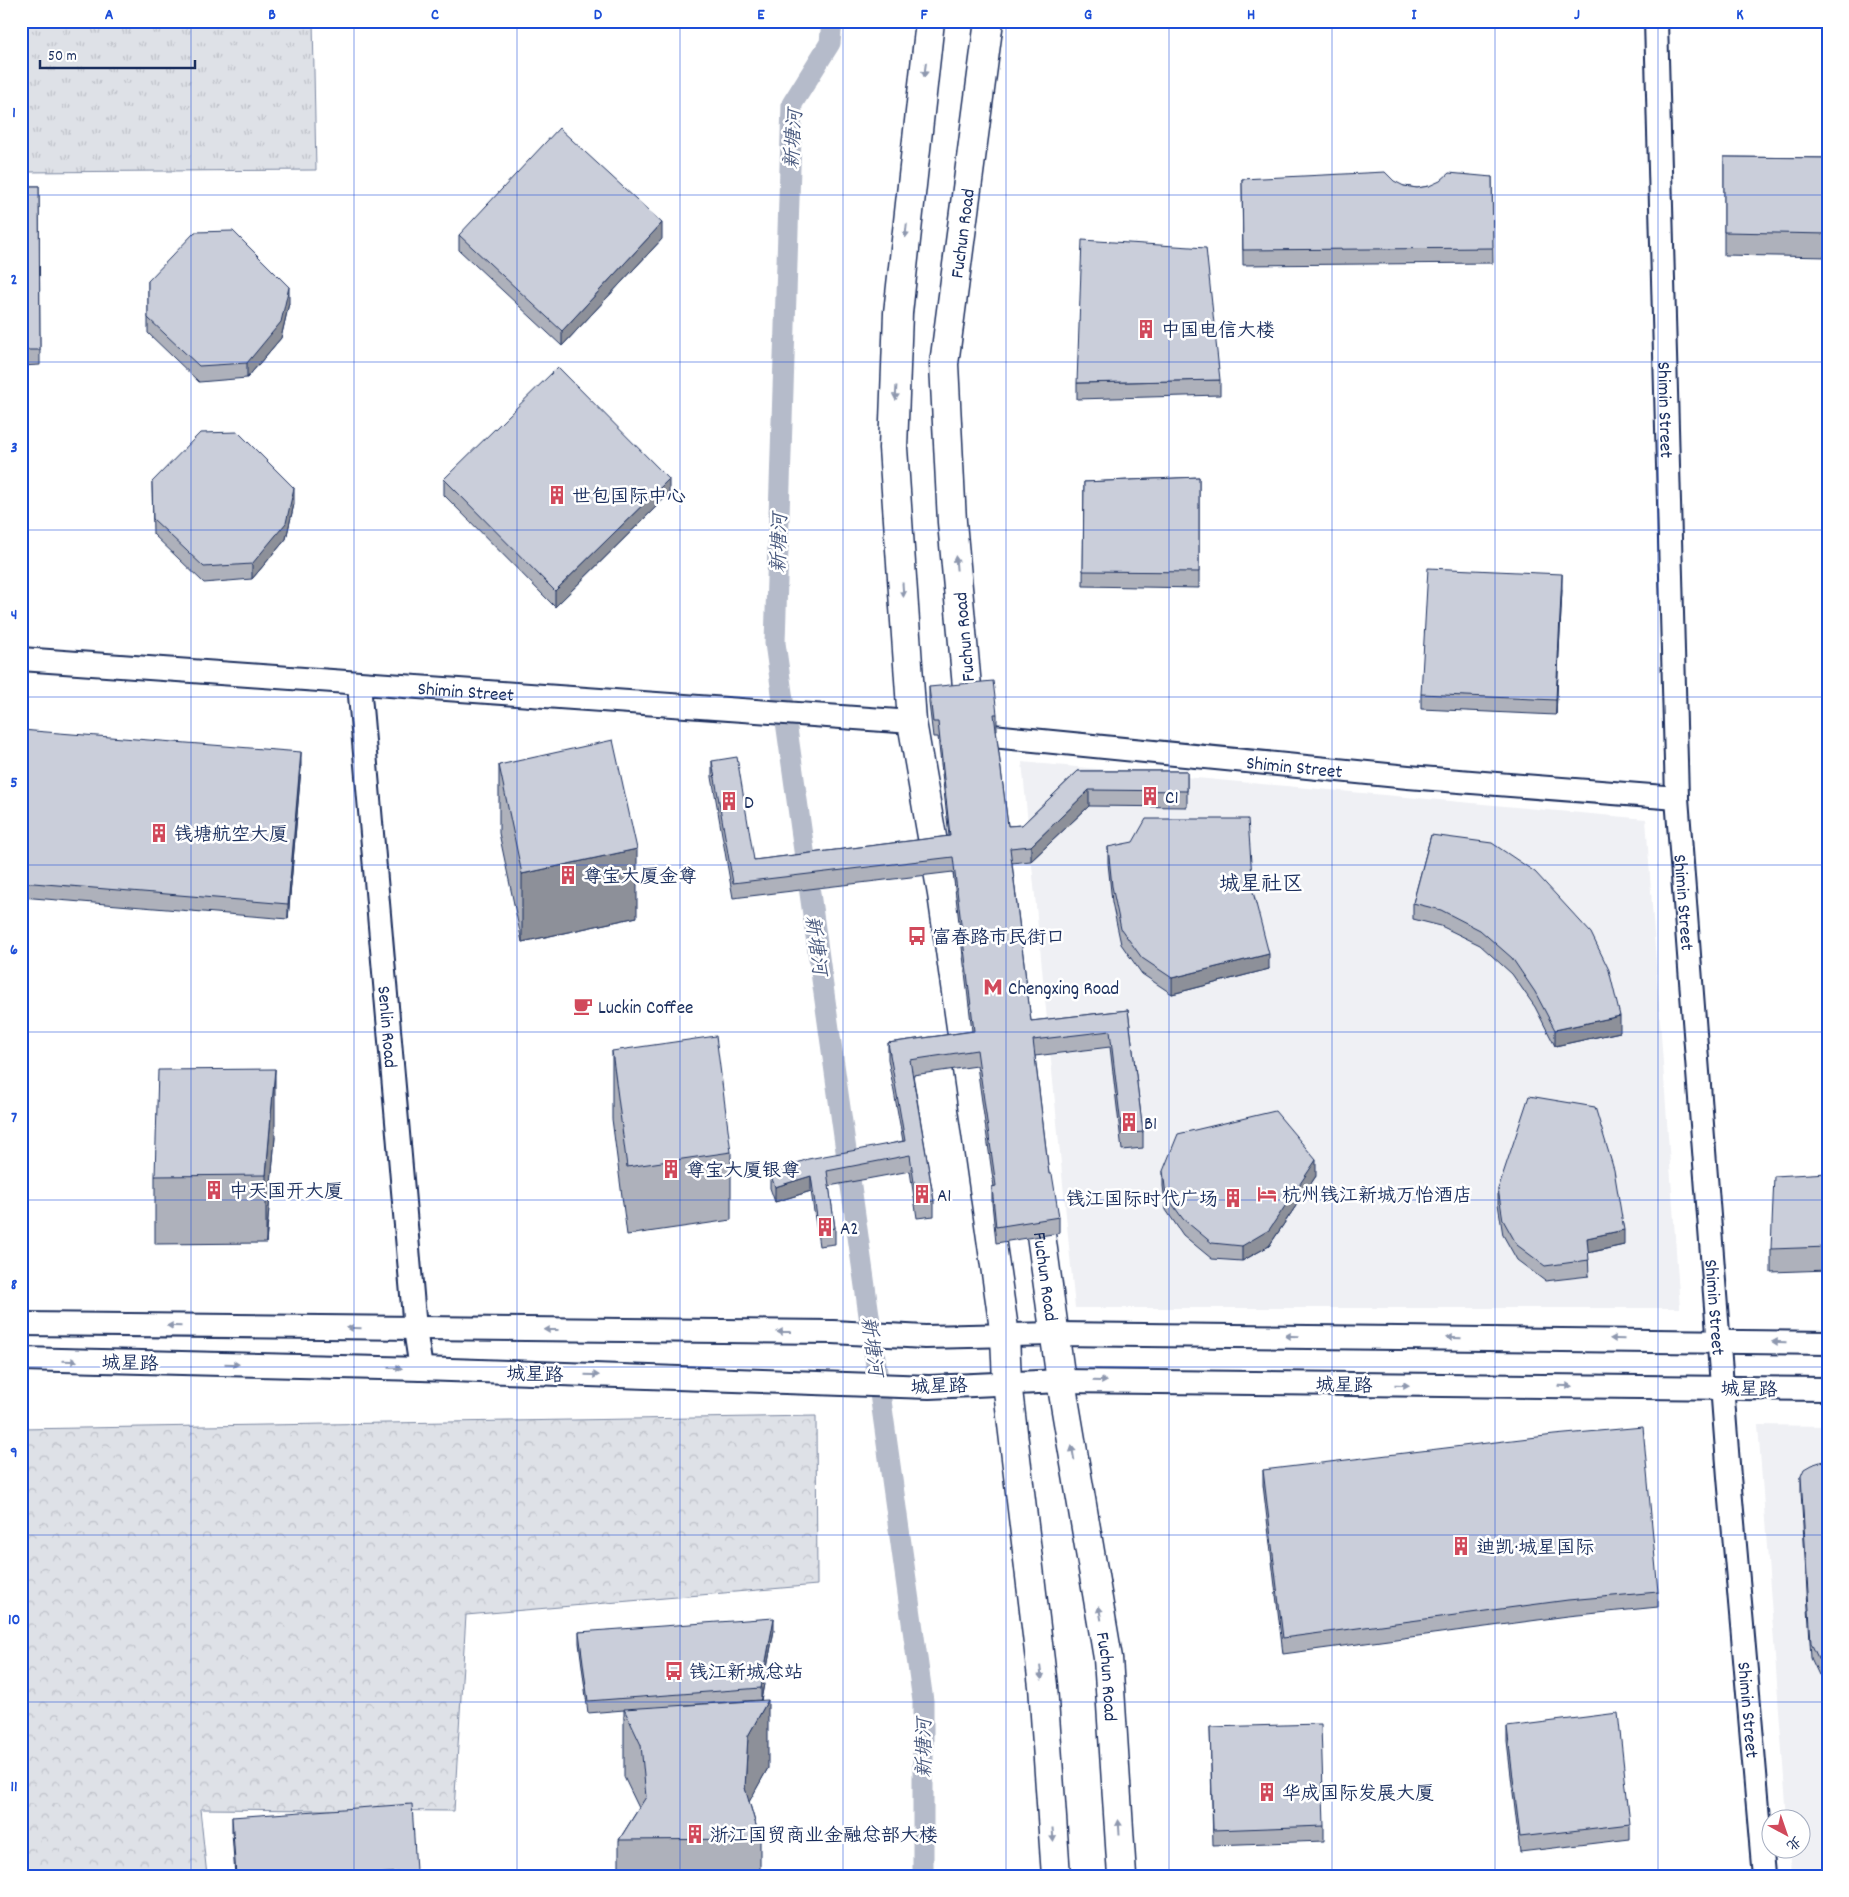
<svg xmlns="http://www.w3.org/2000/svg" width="1849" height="1897" font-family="Dekko,'LXGW WenKai TC',sans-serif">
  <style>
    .built { fill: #eff0f4 }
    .grass { fill: url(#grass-tufts); stroke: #7c88a2 }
    .forest { fill: url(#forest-crowns); stroke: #7c88a2 }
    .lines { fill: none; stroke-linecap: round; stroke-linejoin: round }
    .canal { stroke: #b5bbca; stroke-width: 21 }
    .minor-casing { stroke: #1b2f5e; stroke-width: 26 }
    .major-casing { stroke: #1b2f5e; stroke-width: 31 }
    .minor { stroke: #fff; stroke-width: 22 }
    .major { stroke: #fff; stroke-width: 28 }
    .wall { fill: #aeb1bb; stroke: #1b2f5e }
    .shaded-wall { fill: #8d9099; stroke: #1b2f5e }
    .building { fill: #caceda; stroke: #1b2f5e }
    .oneway { fill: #8d97ae }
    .grid { fill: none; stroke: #1d4ed8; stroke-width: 1; stroke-opacity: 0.55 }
    .labels { text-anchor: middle; stroke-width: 5; stroke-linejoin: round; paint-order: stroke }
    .street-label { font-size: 19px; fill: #1b2f5e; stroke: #fff }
    .poi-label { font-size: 19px; fill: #1b2f5e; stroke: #fff; text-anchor: start }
    .water-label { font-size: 20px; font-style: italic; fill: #49597e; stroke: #fff }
    .quarter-label { font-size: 21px; fill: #1b2f5e; stroke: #fff }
    .neatline { fill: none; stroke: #1d4ed8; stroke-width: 2 }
    .grid-label { font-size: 16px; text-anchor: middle; font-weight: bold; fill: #1d4ed8 }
  </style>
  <defs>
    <pattern id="grass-tufts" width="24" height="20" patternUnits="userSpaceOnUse" patternTransform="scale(1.25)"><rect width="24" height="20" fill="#dee1e7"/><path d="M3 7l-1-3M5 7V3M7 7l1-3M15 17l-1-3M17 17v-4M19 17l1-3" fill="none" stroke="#bec1c9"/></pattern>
    <pattern id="forest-crowns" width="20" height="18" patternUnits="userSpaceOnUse" patternTransform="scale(1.25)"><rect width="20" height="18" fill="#dee1e7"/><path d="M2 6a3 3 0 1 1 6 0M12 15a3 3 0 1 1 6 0" fill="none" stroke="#bec1c9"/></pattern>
  </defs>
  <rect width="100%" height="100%" fill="#fff"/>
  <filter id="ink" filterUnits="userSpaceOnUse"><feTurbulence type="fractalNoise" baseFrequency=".02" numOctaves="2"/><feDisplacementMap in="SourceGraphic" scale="10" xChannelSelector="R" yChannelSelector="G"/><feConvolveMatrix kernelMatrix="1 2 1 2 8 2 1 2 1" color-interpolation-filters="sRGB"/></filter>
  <g filter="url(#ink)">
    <path class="built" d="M 1022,762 L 1646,819 L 1680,1308 L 1075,1308 Z
      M 1758,1425 L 1828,1426 L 1828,1876 L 1791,1876 L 1789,1850 L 1802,1850 L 1802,1820 L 1787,1819 Z"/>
    <path class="grass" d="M 21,21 L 313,21 L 316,170 L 21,172 Z"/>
    <path class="forest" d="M 816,1416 L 817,1585 L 466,1615 L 454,1811 L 200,1809 L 207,1876 L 21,1876 L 21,1429 Z"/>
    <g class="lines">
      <path class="canal" d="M 832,21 L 830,43 L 792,104 L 775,643 L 923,1701 L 923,1876"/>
      <g class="minor-casing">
        <g id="minor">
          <path id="s1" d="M 1656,21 L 1677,798 L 1729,1477 L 1764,1876"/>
          <path id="s2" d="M 21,659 L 912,722"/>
          <path id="s3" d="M 359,684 L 415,1329 L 421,1369"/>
          <path id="s4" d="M 972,734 L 1408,777 L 1677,798"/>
          <path d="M 21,1324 L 833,1332 L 925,1337 L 1055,1334 L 1828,1343"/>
          <path d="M 21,1359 L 421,1369 L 929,1387 L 1061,1381 L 1828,1389"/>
        </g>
      </g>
      <g class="major-casing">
        <g id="major">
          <path d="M 930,21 L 898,313 L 893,448 L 912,722 L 942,894 L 1005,1336 L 1007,1382 L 1043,1686 L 1056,1876"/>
          <path id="s5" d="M 970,720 L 952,522 L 944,364 L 989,21"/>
          <path id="s6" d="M 1036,1198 L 1061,1381 L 1108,1658 L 1122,1876"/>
        </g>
      </g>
      <use href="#minor" class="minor"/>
      <use href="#major" class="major"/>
    </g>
    <path class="wall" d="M 1724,157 L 1828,158 L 1828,257 L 1724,255 Z
      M 1492,177 L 1493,263 L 1243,265 L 1242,179 L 1404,186 L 1417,188 Z
      M 21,186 L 39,186 L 40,365 L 21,366 Z
      M 459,235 L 662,239 L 562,346 L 459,250 Z
      M 148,281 L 289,303 L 281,338 L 247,378 L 199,382 L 148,333 Z
      M 1220,380 L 1220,395 L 1077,399 L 1077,383 Z
      M 1199,477 L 1199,588 L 1083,586 L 1084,482 Z
      M 444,479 L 669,494 L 555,607 L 444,495 Z
      M 152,482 L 294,504 L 286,539 L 252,579 L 204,583 L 153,534 Z
      M 1562,589 L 1556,715 L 1421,709 L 1421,694 Z
      M 929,687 L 997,714 L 997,730 L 996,730 L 1008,826 L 1022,825 L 1078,771 L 1187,771 L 1187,807 L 1089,806 L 1031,861 L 1012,863 L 1031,1021 L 1128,1010 L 1143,1132 L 1143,1148 L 1122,1150 L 1110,1047 L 1035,1056 L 1049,1174 L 1059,1217 L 1059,1233 L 996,1243 L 992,1203 L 992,1187 L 994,1187 L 977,1066 L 913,1075 L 934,1201 L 934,1216 L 917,1218 L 910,1171 L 829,1186 L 835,1228 L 835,1244 L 819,1246 L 811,1191 L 775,1202 L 770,1188 L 770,1173 L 903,1141 L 888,1059 L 888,1043 L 972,1031 L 953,872 L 733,898 L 712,777 L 712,761 L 754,860 L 949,836 L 938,737 L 933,737 L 929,703 Z
      M 21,730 L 301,768 L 288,919 L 21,897 Z
      M 499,765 L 637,917 L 522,942 L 499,833 Z
      M 1431,835 L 1620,1032 L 1555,1046 L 1535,1007 L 1512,974 L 1480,945 L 1441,926 L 1413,919 L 1413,903 Z
      M 1108,847 L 1253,892 L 1269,969 L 1172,994 L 1142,974 L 1121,944 L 1112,902 L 1108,863 Z
      M 612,1051 L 731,1152 L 731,1220 L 627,1235 L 612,1119 Z
      M 275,1137 L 266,1243 L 155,1244 L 155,1176 Z
      M 1163,1171 L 1316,1176 L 1269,1246 L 1242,1261 L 1212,1259 L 1183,1235 L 1166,1210 L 1163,1186 Z
      M 1828,1173 L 1828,1270 L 1771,1272 L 1771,1249 Z
      M 1498,1189 L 1624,1245 L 1588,1253 L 1589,1276 L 1545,1281 L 1517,1260 L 1503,1235 L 1498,1204 Z
      M 1828,1460 L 1828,1681 L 1819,1675 L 1811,1658 L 1801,1491 L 1801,1476 Z
      M 1263,1470 L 1658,1592 L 1658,1607 L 1568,1616 L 1283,1654 L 1263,1485 Z
      M 774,1630 L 761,1700 L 684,1705 L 768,1768 L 749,1801 L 760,1839 L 760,1876 L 619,1876 L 619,1840 L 639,1808 L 624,1777 L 624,1710 L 588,1713 L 579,1643 L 579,1632 Z
      M 1210,1727 L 1324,1826 L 1324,1841 L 1213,1845 Z
      M 1507,1727 L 1630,1824 L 1630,1839 L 1520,1852 L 1507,1742 Z
      M 1828,1805 L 1828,1863 L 1825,1827 L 1825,1812 Z
      M 232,1817 L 416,1871 L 416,1876 L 235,1876 L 232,1832 Z"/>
    <path class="shaded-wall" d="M 662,223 L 662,239 L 562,346 L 562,331 Z
      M 289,287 L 289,303 L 281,338 L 247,378 L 247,363 Z
      M 669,479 L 669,494 L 555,607 L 555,591 Z
      M 294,488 L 294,504 L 286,539 L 252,579 L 252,564 Z
      M 1562,574 L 1562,589 L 1556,715 L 1556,700 Z
      M 301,752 L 301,768 L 288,919 L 288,904 Z
      M 1089,790 L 1089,806 L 1031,861 L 1031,846 Z
      M 637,849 L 637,917 L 522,942 L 522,874 Z
      M 1269,954 L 1269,969 L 1172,994 L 1172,978 Z
      M 1620,1016 L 1620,1032 L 1555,1046 L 1555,1030 Z
      M 275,1069 L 275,1137 L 266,1243 L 266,1175 Z
      M 1316,1160 L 1316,1176 L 1269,1246 L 1242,1261 L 1242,1246 Z
      M 811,1176 L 811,1191 L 775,1202 L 775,1187 Z
      M 1624,1230 L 1624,1245 L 1587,1253 L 1587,1238 Z
      M 774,1618 L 774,1630 L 761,1700 L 761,1688 Z
      M 768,1700 L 768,1768 L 748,1804 L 745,1788 L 748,1736 Z"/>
    <path class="building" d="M 559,128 L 662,223 L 562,331 L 459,235 Z
      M 1724,157 L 1828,158 L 1828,234 L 1724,232 Z
      M 1385,172 L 1394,181 L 1404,186 L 1417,188 L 1429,186 L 1440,181 L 1449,173 L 1492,177 L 1493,248 L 1243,250 L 1242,179 Z
      M 21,186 L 39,186 L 40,350 L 21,350 Z
      M 233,231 L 289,287 L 281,322 L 247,363 L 199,366 L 148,318 L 148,281 L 195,232 Z
      M 1082,240 L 1206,248 L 1220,380 L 1077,383 Z
      M 558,367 L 669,479 L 555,591 L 444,479 Z
      M 238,432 L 294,488 L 286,523 L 252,564 L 204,567 L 153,519 L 152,482 L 200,433 Z
      M 1199,477 L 1199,572 L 1083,571 L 1084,482 Z
      M 1428,568 L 1562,574 L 1556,700 L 1421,694 Z
      M 993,681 L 997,714 L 994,714 L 1008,826 L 1022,825 L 1078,771 L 1187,771 L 1187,791 L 1089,790 L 1031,846 L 1010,848 L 1031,1021 L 1128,1010 L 1143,1132 L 1122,1134 L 1110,1031 L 1033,1040 L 1049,1174 L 1052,1174 L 1059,1217 L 996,1227 L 992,1187 L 996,1186 L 977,1050 L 910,1060 L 934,1201 L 917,1203 L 910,1155 L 827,1171 L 835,1228 L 819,1231 L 811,1176 L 775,1187 L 770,1173 L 808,1159 L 905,1141 L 888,1043 L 974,1031 L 953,857 L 733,883 L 712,761 L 737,757 L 754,860 L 950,836 L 938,722 L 933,722 L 929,687 Z
      M 21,730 L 301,752 L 288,904 L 21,882 Z
      M 613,740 L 637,849 L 522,874 L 499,765 Z
      M 1146,819 L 1248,819 L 1253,892 L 1269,954 L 1172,978 L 1142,958 L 1121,929 L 1112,886 L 1108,847 L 1133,842 Z
      M 1431,835 L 1492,843 L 1535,872 L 1591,933 L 1609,970 L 1620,1016 L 1555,1030 L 1535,992 L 1512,958 L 1480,930 L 1441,910 L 1413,903 Z
      M 716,1036 L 731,1152 L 627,1167 L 612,1051 Z
      M 275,1069 L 266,1175 L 155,1176 L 158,1070 Z
      M 1529,1096 L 1595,1107 L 1614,1170 L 1624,1230 L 1587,1238 L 1589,1260 L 1545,1266 L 1517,1245 L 1503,1220 L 1498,1189 Z
      M 1275,1111 L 1316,1160 L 1269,1230 L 1242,1246 L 1212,1243 L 1183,1219 L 1166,1195 L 1163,1171 L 1178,1134 Z
      M 1828,1173 L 1828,1247 L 1771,1249 L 1774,1176 Z
      M 1643,1427 L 1658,1592 L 1568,1600 L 1283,1638 L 1263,1470 L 1554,1435 Z
      M 1826,1460 L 1828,1460 L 1828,1666 L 1819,1660 L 1811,1643 L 1801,1476 L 1804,1469 L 1811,1465 Z
      M 774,1618 L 761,1688 L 588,1701 L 579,1632 Z
      M 768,1700 L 748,1736 L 745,1788 L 760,1839 L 619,1840 L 646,1797 L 641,1745 L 624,1709 Z
      M 1618,1713 L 1630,1824 L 1520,1837 L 1507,1727 Z
      M 1321,1724 L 1324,1826 L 1213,1830 L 1210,1727 Z
      M 412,1804 L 416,1871 L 347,1876 L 236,1876 L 232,1817 Z
      M 1828,1805 L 1828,1848 L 1825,1812 Z"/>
    <defs><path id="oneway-solid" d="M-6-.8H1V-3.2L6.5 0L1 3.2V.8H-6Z" transform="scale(1.25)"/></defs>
    <g class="oneway">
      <use href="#oneway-solid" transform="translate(925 70) rotate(97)"/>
      <use href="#oneway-solid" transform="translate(906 231) rotate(96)"/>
      <use href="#oneway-solid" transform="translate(896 393) rotate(93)"/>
      <use href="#oneway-solid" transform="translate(956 563) rotate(-95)"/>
      <use href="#oneway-solid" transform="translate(903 590) rotate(86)"/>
      <use href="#oneway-solid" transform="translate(174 1326) rotate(-179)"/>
      <use href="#oneway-solid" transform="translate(354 1328) rotate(-179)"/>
      <use href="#oneway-solid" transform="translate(551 1330) rotate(-180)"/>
      <use href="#oneway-solid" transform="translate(784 1332) rotate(-180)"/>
      <use href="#oneway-solid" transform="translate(1292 1336) rotate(-179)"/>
      <use href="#oneway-solid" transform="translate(1454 1338) rotate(-179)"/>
      <use href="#oneway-solid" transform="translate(1617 1339) rotate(-179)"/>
      <use href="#oneway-solid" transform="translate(1779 1342) rotate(-179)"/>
      <use href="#oneway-solid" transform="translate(70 1361) rotate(1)"/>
      <use href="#oneway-solid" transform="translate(232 1364) rotate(1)"/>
      <use href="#oneway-solid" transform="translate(395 1368) rotate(1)"/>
      <use href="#oneway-solid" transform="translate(592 1375) rotate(2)"/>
      <use href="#oneway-solid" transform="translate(1100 1381) rotate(1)"/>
      <use href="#oneway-solid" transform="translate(1402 1385) rotate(1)"/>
      <use href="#oneway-solid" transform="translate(1565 1386) rotate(1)"/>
      <use href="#oneway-solid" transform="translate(1073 1453) rotate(-100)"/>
      <use href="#oneway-solid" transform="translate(1100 1613) rotate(-100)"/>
      <use href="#oneway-solid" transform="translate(1041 1673) rotate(83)"/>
      <use href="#oneway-solid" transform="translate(1119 1827) rotate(-94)"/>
      <use href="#oneway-solid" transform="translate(1053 1835) rotate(86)"/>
    </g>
  </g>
  <path class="grid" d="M 191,21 L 191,1876M 354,21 L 354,1876M 517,21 L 517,1876M 680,21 L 680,1876M 843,21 L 843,1876M 1006,21 L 1006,1876M 1169,21 L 1169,1876M 1332,21 L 1332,1876M 1495,21 L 1495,1876M 1658,21 L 1658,1876M 21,195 L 1828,195M 21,362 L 1828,362M 21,530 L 1828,530M 21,697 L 1828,697M 21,865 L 1828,865M 21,1032 L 1828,1032M 21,1200 L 1828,1200M 21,1367 L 1828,1367M 21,1535 L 1828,1535M 21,1702 L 1828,1702"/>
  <defs>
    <g id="building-bare" transform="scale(1.5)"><path d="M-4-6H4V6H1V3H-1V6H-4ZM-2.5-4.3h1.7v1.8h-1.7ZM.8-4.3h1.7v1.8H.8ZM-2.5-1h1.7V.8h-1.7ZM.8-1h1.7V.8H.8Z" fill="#d1495b" stroke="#fff" stroke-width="2.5" paint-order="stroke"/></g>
    <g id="bus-bare" transform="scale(1.5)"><path d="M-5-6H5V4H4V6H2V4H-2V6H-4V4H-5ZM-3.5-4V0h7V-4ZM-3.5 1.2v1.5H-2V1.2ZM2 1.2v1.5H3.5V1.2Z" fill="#d1495b" stroke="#fff" stroke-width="2.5" paint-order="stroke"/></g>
    <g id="metro-bare" transform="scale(1.5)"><path d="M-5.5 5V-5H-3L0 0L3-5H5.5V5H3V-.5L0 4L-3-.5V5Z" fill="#d1495b" stroke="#fff" stroke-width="2.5" paint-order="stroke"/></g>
    <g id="cafe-bare" transform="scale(1.5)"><path d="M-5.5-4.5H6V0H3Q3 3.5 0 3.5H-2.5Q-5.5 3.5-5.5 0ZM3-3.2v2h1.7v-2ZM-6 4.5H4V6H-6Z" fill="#d1495b" stroke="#fff" stroke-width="2.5" paint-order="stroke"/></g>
    <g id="hotel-bare" transform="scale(1.5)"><path d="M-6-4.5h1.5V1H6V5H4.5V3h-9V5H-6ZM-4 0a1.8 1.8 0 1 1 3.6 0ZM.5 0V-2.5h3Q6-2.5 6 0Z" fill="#d1495b" stroke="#fff" stroke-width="2.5" paint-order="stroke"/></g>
  </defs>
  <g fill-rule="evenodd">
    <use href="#building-bare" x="1146" y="329"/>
    <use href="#building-bare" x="557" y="495"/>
    <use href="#building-bare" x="1150" y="796"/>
    <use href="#building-bare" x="729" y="801"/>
    <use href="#building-bare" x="159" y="833"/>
    <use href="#building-bare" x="568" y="875"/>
    <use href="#bus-bare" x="917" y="936"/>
    <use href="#metro-bare" x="993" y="987"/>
    <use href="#cafe-bare" x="583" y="1006"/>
    <use href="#building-bare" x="1129" y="1122"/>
    <use href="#building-bare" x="671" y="1169"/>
    <use href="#building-bare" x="214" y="1190"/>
    <use href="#building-bare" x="922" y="1194"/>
    <use href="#hotel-bare" x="1267" y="1194"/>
    <use href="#building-bare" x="1233" y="1198"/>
    <use href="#building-bare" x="825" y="1227"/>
    <use href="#building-bare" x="1461" y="1546"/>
    <use href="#bus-bare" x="674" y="1671"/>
    <use href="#building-bare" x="1267" y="1792"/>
    <use href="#building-bare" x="695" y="1834"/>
  </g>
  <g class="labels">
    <g class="street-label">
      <text dy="7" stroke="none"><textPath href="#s5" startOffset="489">Fuchun Road</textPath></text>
      <text dy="7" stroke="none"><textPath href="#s1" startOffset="389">Shimin Street</textPath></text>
      <text transform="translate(963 637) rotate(-95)" y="7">Fuchun Road</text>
      <text dy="7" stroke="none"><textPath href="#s2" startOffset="446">Shimin Street</textPath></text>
      <text dy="7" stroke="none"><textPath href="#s4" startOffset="324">Shimin Street</textPath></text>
      <text dy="7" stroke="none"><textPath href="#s1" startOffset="882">Shimin Street</textPath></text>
      <text dy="7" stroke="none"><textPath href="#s3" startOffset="344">Senlin Road</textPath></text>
      <text dy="7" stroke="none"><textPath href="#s6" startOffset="79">Fuchun Road</textPath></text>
      <text dy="7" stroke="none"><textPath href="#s1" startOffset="1288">Shimin Street</textPath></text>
      <text transform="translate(130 1362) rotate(1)" y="7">城星路</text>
      <text transform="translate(535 1373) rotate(2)" y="7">城星路</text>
      <text transform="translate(1344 1384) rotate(1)" y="7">城星路</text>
      <text transform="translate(939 1385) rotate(-2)" y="7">城星路</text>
      <text transform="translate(1749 1388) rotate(1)" y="7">城星路</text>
      <text dy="7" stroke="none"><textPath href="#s6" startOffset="484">Fuchun Road</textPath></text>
      <text dy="7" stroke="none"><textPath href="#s1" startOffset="1692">Shimin Street</textPath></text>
    </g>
    <g class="poi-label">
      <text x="1161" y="336">中国电信大楼</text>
      <text x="572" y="502">世包国际中心</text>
      <text x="1165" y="803">C1</text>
      <text x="744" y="808">D</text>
      <text x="174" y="840">钱塘航空大厦</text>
      <text x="583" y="882">尊宝大厦金尊</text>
      <text x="932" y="943">富春路市民街口</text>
      <text x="1008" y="994">Chengxing Road</text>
      <text x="598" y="1013">Luckin Coffee</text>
      <text x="1144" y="1129">B1</text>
      <text x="686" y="1176">尊宝大厦银尊</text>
      <text x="229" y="1197">中天国开大厦</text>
      <text x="937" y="1201">A1</text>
      <text x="1282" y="1201">杭州钱江新城万怡酒店</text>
      <text x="1218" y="1205" text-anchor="end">钱江国际时代广场</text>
      <text x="840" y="1234">A2</text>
      <text x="1476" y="1553">迪凯·城星国际</text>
      <text x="689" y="1678">钱江新城总站</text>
      <text x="1282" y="1799">华成国际发展大厦</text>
      <text x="710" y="1841">浙江国贸商业金融总部大楼</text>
    </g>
    <g class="water-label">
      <text transform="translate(792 139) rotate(-86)" y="7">新塘河</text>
      <text transform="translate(778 543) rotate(-88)" y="7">新塘河</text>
      <text transform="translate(817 945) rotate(82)" y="7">新塘河</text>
      <text transform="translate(873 1346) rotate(82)" y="7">新塘河</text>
      <text transform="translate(923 1748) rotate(-90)" y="7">新塘河</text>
    </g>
    <g class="quarter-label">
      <text x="1261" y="890">城星社区</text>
    </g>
  </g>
  <rect width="1849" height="1897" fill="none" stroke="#fff" stroke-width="55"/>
  <g transform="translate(1786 1834) rotate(140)"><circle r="24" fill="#ffffff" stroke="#a4acbf"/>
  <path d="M0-4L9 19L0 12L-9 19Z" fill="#d1495b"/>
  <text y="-8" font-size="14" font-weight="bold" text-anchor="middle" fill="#1b2f5e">北</text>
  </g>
  <path d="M40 60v8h155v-8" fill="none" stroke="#1b2f5e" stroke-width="2.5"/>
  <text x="48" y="60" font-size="15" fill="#1b2f5e" stroke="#ffffff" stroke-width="4" paint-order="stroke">50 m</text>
  <rect x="28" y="28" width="1794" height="1842" class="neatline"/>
  <g class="grid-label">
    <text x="109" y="19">A</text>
    <text x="272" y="19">B</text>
    <text x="435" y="19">C</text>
    <text x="598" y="19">D</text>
    <text x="761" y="19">E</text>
    <text x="924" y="19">F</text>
    <text x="1088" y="19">G</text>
    <text x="1251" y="19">H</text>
    <text x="1414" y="19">I</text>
    <text x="1577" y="19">J</text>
    <text x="1740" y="19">K</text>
    <text x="14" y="117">1</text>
    <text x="14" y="284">2</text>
    <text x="14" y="452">3</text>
    <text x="14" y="619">4</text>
    <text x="14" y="787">5</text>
    <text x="14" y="954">6</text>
    <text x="14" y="1122">7</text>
    <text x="14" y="1289">8</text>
    <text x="14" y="1457">9</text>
    <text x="14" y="1624">10</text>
    <text x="14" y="1791">11</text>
  </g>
</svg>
